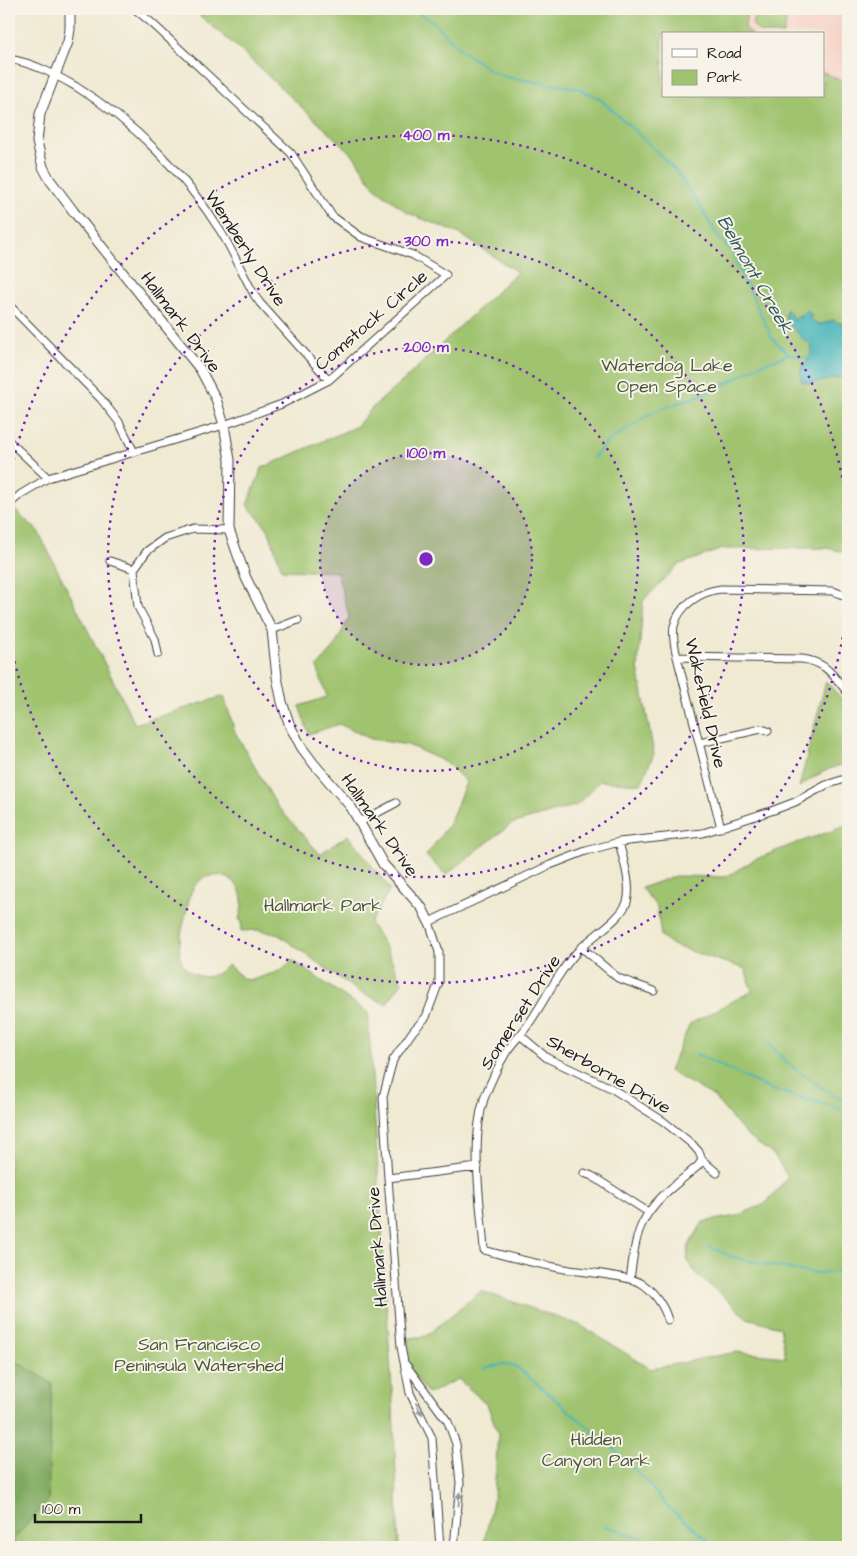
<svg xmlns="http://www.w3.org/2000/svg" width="857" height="1556" font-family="'Architects Daughter',sans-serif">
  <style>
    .built { fill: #f6d2c5 }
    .green { fill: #9fc36e; stroke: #5e7045 }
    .forest { fill: #7fa961; stroke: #4e623e }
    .water { fill: #43b3b9; stroke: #30686a }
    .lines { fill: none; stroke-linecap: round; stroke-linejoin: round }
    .stream { stroke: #43b3b9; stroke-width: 2 }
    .minor-casing { stroke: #3c3b37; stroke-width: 9 }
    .tertiary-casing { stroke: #3c3b37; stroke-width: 11 }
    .minor { stroke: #fff; stroke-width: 7 }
    .tertiary { stroke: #fff; stroke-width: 9 }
    .oneway { fill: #999 }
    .ring { fill: none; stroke: #7b2cbf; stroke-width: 2.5; stroke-dasharray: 2.5 5 }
    .labels { text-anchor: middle; stroke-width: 4; stroke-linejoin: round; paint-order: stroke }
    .street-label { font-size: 18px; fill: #1c1c1c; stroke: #f7f3e8 }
    .park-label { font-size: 18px; fill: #4a5639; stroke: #f7f3e8 }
    .water-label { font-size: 19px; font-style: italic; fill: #2c585b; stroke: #f7f3e8 }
    .centre { fill: #7b2cbf; stroke: #f7f3e8; stroke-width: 2.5 }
    .ring-label { font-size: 15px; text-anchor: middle; font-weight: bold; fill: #7b2cbf; stroke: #f7f3e8; stroke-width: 4; stroke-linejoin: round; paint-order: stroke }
  </style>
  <rect width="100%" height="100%" fill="#f7f3e8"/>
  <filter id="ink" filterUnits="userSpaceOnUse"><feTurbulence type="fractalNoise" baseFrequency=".02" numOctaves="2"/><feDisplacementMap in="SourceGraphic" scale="10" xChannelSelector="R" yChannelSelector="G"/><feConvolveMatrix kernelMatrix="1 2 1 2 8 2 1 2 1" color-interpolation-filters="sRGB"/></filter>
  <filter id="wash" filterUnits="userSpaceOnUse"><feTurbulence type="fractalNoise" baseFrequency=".0096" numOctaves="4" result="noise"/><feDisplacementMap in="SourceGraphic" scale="20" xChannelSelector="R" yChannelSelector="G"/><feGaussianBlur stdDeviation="1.12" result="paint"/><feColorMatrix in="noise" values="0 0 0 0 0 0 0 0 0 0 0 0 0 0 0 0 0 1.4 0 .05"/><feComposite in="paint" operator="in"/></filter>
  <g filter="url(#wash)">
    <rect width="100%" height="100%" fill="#f0ead3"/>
    <path class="built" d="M 747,9 L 848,9 L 848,84 L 823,72 L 823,34 L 752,34 L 745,28 Z"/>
    <path class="green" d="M 192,9 L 747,9 L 745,28 L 752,34 L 663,34 L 663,96 L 823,96 L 823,72 L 848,84 L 848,553 L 826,548 L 722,549 L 678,565 L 643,601 L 638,668 L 654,754 L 641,784 L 600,781 L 577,805 L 511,824 L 446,875 L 426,856 L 449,824 L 466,782 L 450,766 L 439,759 L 408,745 L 371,739 L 339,724 L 309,734 L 299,706 L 327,697 L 317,667 L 334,648 L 349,617 L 337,572 L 282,570 L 268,529 L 247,505 L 262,468 L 357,426 L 373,407 L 405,379 L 517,272 L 460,234 L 408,213 L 374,187 L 354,156 L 237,47 Z
      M 758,9 L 779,9 L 781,10 L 786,23 L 783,34 C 770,34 758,36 752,23 Z
      M 9,504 L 38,531 L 135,724 L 224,696 L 235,732 L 277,806 L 320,854 L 348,835 L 390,889 L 370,923 L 386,948 L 402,983 L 386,1004 L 359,992 L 279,935 L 259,930 L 241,931 L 242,920 L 239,920 C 240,914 243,906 242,900 C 240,871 202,867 191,892 C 188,903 186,914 183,926 C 179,944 174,967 197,975 C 209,980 219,973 228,965 L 244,979 L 252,980 L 280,971 L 292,960 L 368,1013 L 393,1406 L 399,1547 L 9,1547 Z
      M 826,681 L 848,706 L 848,764 C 829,766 814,777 799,787 Z
      M 846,826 L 848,826 L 848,1547 L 483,1547 L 494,1496 L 498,1433 L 487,1404 L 458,1379 L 428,1394 L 405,1363 L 401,1347 L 409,1338 L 426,1336 L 481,1291 L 580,1325 L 651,1369 L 736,1352 L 786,1357 L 780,1327 L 747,1318 L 720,1293 L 699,1277 L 687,1261 L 689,1245 L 703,1222 L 736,1216 L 765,1204 L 788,1177 L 774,1155 L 747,1136 L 713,1096 L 669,1071 L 690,1024 L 752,991 L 745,969 L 672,945 L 661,936 L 657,907 L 641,888 L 675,876 L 726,877 L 754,860 L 791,845 Z"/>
    <path class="forest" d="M 9,1357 L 52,1383 L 48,1501 L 13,1540 L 16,1547 L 9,1547 Z"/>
    <path class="water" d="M 787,309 L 794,320 L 799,316 L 800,318 L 801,315 L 807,310 L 812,315 L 810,319 C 821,327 822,324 833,320 L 842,324 L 848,323 L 848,379 C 833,374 818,387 802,382 C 796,364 808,365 811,353 C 812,350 811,347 811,344 L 804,340 L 788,323 L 785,314 Z"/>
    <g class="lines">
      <path class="stream" d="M 413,9 L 434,23 L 461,50 L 491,71 L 506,77 L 577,88 L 599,98 L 645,140 L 675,170 L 699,204 L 708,220 L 718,237 L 731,251 L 772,338 L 789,354 L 809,358
        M 593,458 L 606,443 L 653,412 L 716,389 L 760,365 L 789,354
        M 764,1038 L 786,1062 L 822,1088 L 848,1103
        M 696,1054 L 770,1089 L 848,1111
        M 709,1247 L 733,1257 L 757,1263 L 812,1273 L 848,1271
        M 484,1368 L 505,1364 L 518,1368 L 611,1446 L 645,1480 L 667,1506 L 716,1547
        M 604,1526 L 636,1536 L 664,1547"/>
    </g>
  </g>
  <g filter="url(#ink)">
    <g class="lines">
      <g class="minor-casing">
        <path id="minor" d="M 9,59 C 33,63 54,74 75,86 C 134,122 185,174 221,232 C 234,253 243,275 255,296 L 260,303 L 329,380
          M 9,305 L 101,399 L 119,422 L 134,452
          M 9,441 L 48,478
          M 12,502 L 21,494 L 48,478 L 224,425 L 282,404 L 329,380 L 446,275 L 413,255 L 361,237 L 332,216 L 291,153 L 153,24 L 135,9
          M 110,561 L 134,569 L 147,551 L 165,538 L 193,529 L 229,530
          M 134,569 L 138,607 L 155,639 L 158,654
          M 272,630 L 298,620
          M 677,657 L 802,659 C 826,662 833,675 848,693
          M 700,743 L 761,729 L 768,731
          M 360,822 L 396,803
          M 721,828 L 677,657 C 675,648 672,636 674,626 C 679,605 701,591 721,589 L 833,591 L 848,597
          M 619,842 C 623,859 632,885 627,902 C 621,919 595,934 582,947 C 559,969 546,999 528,1025 C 522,1034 513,1042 507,1051 C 498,1066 490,1083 484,1099 C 470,1143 481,1204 484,1250 C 512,1258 541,1265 570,1270 C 586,1272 629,1276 641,1283 C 654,1291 664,1306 668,1320
          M 581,947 L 618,978 L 654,991
          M 520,1035 L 547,1058 L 611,1088 L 663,1121 L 692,1144 L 699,1152 L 702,1160 L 698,1166 C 678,1183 655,1198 643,1222 C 634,1239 633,1261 630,1279
          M 702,1160 L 717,1173
          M 584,1173 L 592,1176 L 648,1212
          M 388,1178 L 478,1167
          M 406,1365 L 448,1422 L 456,1444 L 460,1483 L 454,1547
          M 440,1547 L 432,1438 L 410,1393 L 401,1347 L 388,1178 L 383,1097 L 393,1060 L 413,1031 L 426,1017 L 439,982 L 439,952 L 429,922 L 550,865 L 586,851 L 619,842 L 703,833 L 774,810 L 795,802 L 826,785 L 848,778"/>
      </g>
      <g class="tertiary-casing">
        <path id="tertiary" d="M 70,9 L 70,29 L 68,42 L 40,114 L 37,142 L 43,167 L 50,180 L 74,212 L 200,369 L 216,399 L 224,425 L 230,460 L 229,530 L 246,578 L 272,630 L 277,677 L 282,702 L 290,726 L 302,748 L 314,764 L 351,807 L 383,864 L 422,908 L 429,922"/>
      </g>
      <use href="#minor" class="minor"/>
      <use href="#tertiary" class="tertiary"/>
    </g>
    <defs><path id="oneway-solid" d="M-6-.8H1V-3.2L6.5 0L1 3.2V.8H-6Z" transform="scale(1.25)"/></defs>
    <g class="oneway">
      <use href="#oneway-solid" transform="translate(419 1409) rotate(64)"/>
      <use href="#oneway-solid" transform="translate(459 1499) rotate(-85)"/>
    </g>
  </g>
  <circle cx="426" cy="559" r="106" fill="#7b2cbf" fill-opacity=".12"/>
  <g class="ring">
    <circle cx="426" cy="559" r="106"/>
    <circle cx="426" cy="559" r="212"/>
    <circle cx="426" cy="559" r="318"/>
    <path d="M848 600A424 424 0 0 1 9 636M9 482A424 424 0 0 1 848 518"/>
  </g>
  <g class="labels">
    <g class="street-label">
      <text transform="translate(246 248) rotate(57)" y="6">Wemberly Drive</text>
      <text transform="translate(371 320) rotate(-41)" y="6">Comstock Circle</text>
      <text transform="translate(181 322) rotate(53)" y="6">Hallmark Drive</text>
      <text transform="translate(706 703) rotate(77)" y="6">Wakefield Drive</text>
      <text transform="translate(380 825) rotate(55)" y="6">Hallmark Drive</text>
      <text transform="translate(520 1012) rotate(-57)" y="6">Somerset Drive</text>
      <text transform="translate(609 1074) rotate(30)" y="6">Sherborne Drive</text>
      <text transform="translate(377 1247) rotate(-94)" y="6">Hallmark Drive</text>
    </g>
    <g class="park-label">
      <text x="667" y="371">Waterdog Lake<tspan x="667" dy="21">Open Space</tspan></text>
      <text x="323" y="911">Hallmark Park</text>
      <text x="199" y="1350">San Francisco<tspan x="199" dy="21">Peninsula Watershed</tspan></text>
      <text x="596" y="1445">Hidden<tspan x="596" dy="21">Canyon Park</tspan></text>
    </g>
    <g class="water-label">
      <text transform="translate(756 274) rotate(60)" y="7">Belmont Creek</text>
    </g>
  </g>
  <circle cx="426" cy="559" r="8" class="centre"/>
  <g class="ring-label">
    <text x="426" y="140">400 m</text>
    <text x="426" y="246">300 m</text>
    <text x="426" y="352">200 m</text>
    <text x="426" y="458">100 m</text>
  </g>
  <rect width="857" height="1556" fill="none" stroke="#f7f3e8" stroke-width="30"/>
  <rect x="662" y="32" width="162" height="65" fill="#f7f3e8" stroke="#9f9d96"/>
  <rect x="672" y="49" width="25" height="8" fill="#ffffff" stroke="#9f9d96"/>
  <text x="707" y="58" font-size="15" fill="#1c1c1c">Road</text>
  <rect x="672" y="70" width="25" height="15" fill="#9fc36e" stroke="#9f9d96"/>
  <text x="707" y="82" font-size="15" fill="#1c1c1c">Park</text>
  <path d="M35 1514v8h106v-8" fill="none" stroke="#1c1c1c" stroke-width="2.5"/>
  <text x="42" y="1514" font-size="15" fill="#1c1c1c" stroke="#f7f3e8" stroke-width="4" paint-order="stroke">100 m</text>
</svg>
